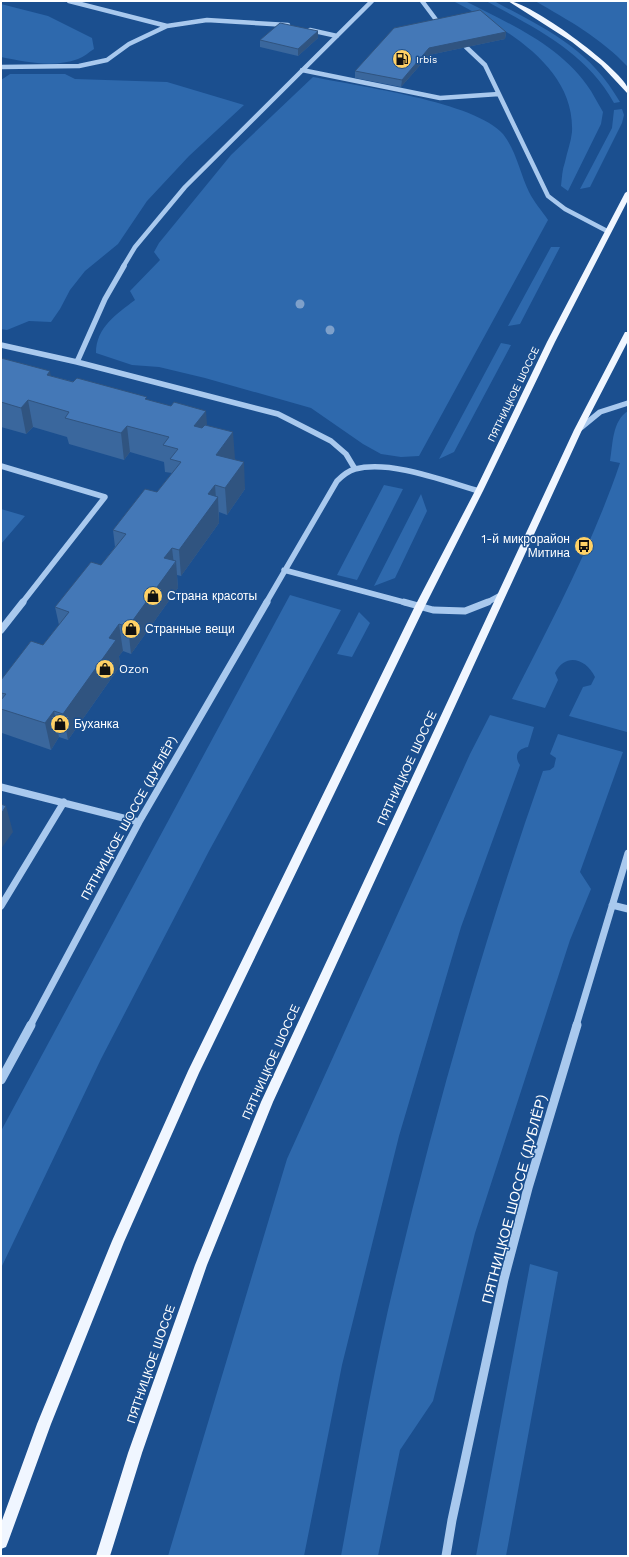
<svg xmlns="http://www.w3.org/2000/svg" width="629" height="1557" font-family="'Work Sans',sans-serif">
  <style>
    .green { fill: #2e69ad }
    .lines { fill: none; stroke-linecap: round; stroke-linejoin: round }
    .minor-far3 { stroke: #a9c9ee; stroke-width: 4.5 }
    .minor-far2 { stroke: #a9c9ee; stroke-width: 5.5 }
    .minor-far1 { stroke: #a9c9ee; stroke-width: 7 }
    .minor { stroke: #a9c9ee; stroke-width: 9 }
    .major { fill: #f0f6ff; fill-rule: evenodd }
    .tree { fill: #7ea0ca }
    .wall { fill: #3a679d }
    .shaded-wall { fill: #305480 }
    .building { fill: #4478b7; stroke: #305480 }
    .labels { text-anchor: middle; stroke-width: 3; stroke-linejoin: round; paint-order: stroke }
    .far-poi-label { font-size: 10px; fill: #fff; stroke: #1b4f8f; text-anchor: start }
    .far-street-label { font-size: 10px; fill: #fff; stroke: #1b4f8f }
    .poi-label { font-size: 12px; fill: #fff; stroke: #1b4f8f; text-anchor: start }
    .street-label { font-size: 12px; fill: #fff; stroke: #1b4f8f }
    .near-street-label { font-size: 14px; fill: #fff; stroke: #1b4f8f }
  </style>
  <rect width="100%" height="100%" fill="#1b4f8f"/>
  <path class="green" d="M 453,1 L 465,1 C 510,24 562,46 591,91 C 595,98 599,105 603,112 L 601,124 L 568,191 L 561,186 C 562,178 562,170 565,162 C 567,152 571,142 572,132 C 575,66 504,28 453,1 Z
    M 486,1 L 494,1 C 547,30 588,47 620,102 L 614,103 C 586,52 535,28 486,1 Z
    M 535,1 L 628,1 L 628,67 C 601,38 568,20 535,1 Z
    M 1,4 L 48,16 L 92,38 L 94,49 C 89,52 84,57 78,59 C 53,68 26,62 1,57 Z
    M 10,74 L 65,74 L 75,79 L 167,82 L 244,105 L 189,156 L 147,201 L 118,244 L 85,271 L 70,290 L 60,309 L 51,322 L 29,321 L 7,330 L 1,329 L 1,80 Z
    M 313,77 C 357,86 476,102 503,134 C 516,150 520,173 529,192 C 534,202 542,211 548,220 L 419,456 L 401,457 L 381,454 L 363,444 L 311,408 L 205,378 L 159,367 L 132,365 L 96,353 C 96,327 117,314 135,300 L 130,291 L 160,260 L 154,252 L 159,243 L 231,155 Z
    M 622,109 L 624,115 L 622,123 L 590,187 L 580,189 L 612,128 L 614,110 Z
    M 551,247 L 560,247 L 520,324 L 508,326 Z
    M 501,343 L 511,345 L 454,452 L 439,459 Z
    M 628,411 L 628,728 L 627,732 L 569,716 L 583,687 L 591,685 L 595,677 C 586,659 566,652 555,673 L 558,680 L 545,708 L 512,699 C 551,622 592,546 620,463 L 610,461 C 613,444 612,421 628,411 Z
    M 384,485 L 403,489 L 357,580 L 337,575 Z
    M 421,494 L 427,511 L 395,578 L 374,586 Z
    M 1,509 L 25,516 L 1,544 Z
    M 290,595 L 341,610 L 209,851 L 101,1059 L 1,1268 L 1,1131 Z
    M 359,612 L 370,623 L 352,657 L 337,654 Z
    M 490,715 L 534,727 L 528,747 C 517,749 514,756 520,765 L 461,927 L 399,1136 L 342,1365 L 304,1556 L 168,1556 L 287,1159 L 470,754 Z
    M 558,734 L 623,752 L 580,872 L 591,889 L 570,940 L 475,1233 L 433,1401 L 400,1450 L 378,1556 L 341,1556 C 358,1464 373,1371 395,1280 C 436,1109 484,938 543,771 L 550,770 L 554,767 L 556,758 L 550,754 Z
    M 530,1264 L 558,1272 L 506,1556 L 476,1556 Z"/>
  <g class="lines">
    <path class="minor-far3" d="M 69,1 L 167,26
      M 422,1 L 440,25
      M 310,30 L 337,36
      M 466,47 L 485,65 L 548,196 L 565,209 L 607,231
      M 1,67 L 79,66 L 107,60 L 129,44 L 167,26 L 207,20 L 288,25
      M 302,70 L 440,98 L 499,94
      M 123,267 L 135,247 L 185,187 L 372,1"/>
    <path class="minor-far2" d="M 1,345 L 77,362 L 278,414 L 331,441 L 346,454 L 355,469
      M 77,362 L 105,299 L 124,266
      M 578,430 L 600,412 L 628,403
      M 1,466 L 105,497 L 22,603
      M 284,570 L 407,603
      M 266,603 L 337,481 C 342,476 348,471 355,469 C 391,460 444,481 479,491
      M 486,603 L 501,595"/>
    <path class="minor-far1" d="M 404,602 L 433,610 L 465,611 L 488,602
      M 1,630 L 23,602
      M 1,787 L 139,822
      M 612,905 L 628,909
      M 1,906 L 64,802
      M 30,1026 L 139,822 L 267,602
      M 576,1026 L 628,853"/>
    <path class="minor" d="M 1,1080 L 31,1025
      M 446,1556 L 452,1520 L 504,1279 L 528,1188 L 577,1025"/>
    <path class="major" d="M 508,1 C 529,1 619,67 628,88 C 628,88 628,93 628,94 L 601,65 L 572,42 Z
      M 628,191 L 628,200 L 555,342 L 483,491 L 425,606 L 199,1073 L 124,1242 L 51,1424 L 8,1542 L 6,1547 L 1,1549 L 1,1523 L 37,1424 L 112,1241 L 188,1071 L 415,606 L 475,491 L 547,342 L 625,193 Z
      M 625,332 L 628,332 L 628,341 L 582,430 L 273,1102 L 207,1265 L 142,1453 L 110,1556 L 96,1556 L 128,1453 L 195,1265 L 261,1102 L 574,430 Z"/>
  </g>
  <g class="tree">
    <circle cx="300" cy="304" r="4.5"/>
    <circle cx="330" cy="330" r="4.5"/>
  </g>
  <path class="wall" d="M 506,32 L 505,39 L 429,55 L 401,87 L 355,78 L 355,71 Z
    M 318,38 L 298,56 L 260,47 L 260,40 Z
    M 1,358 L 51,376 L 147,400 L 207,425 L 235,459 L 234,460 L 245,489 L 227,515 L 219,512 L 219,523 L 181,576 L 177,575 L 178,588 L 131,654 L 123,651 L 119,656 L 120,666 L 68,740 L 59,737 L 51,750 L 2,733 L 1,729 L 1,680 L 43,645 L 59,625 L 55,607 L 101,565 L 115,547 L 113,530 L 157,492 L 172,473 L 165,472 L 164,462 L 130,452 L 124,460 L 69,444 L 67,437 L 33,427 L 26,434 L 1,427 Z"/>
  <path class="shaded-wall" d="M 318,31 L 318,38 L 298,56 L 298,49 Z
    M 506,32 L 505,39 L 429,55 L 401,87 L 402,80 L 429,48 Z
    M 50,371 L 54,398 L 47,375 Z
    M 28,400 L 33,427 L 26,434 L 21,408 Z
    M 206,411 L 208,438 L 194,426 Z
    M 127,426 L 130,452 L 124,460 L 121,433 Z
    M 233,432 L 235,459 L 218,482 L 216,455 Z
    M 244,462 L 245,489 L 227,515 L 225,488 Z
    M 215,485 L 216,499 L 218,497 L 219,523 L 181,576 L 179,550 L 208,494 Z
    M 172,548 L 174,565 L 176,561 L 178,588 L 131,654 L 128,627 L 164,558 Z
    M 119,624 L 123,651 L 119,656 L 120,666 L 68,740 L 63,714 L 109,638 Z
    M 54,711 L 59,737 L 51,750 L 45,723 Z
    M 6,806 L 13,832 L 1,849 L 1,814 Z"/>
  <path class="building" d="M 480,10 L 506,32 L 429,48 L 402,80 L 355,71 L 394,28 Z
    M 280,23 L 318,31 L 298,49 L 260,40 Z
    M 1,358 L 50,371 L 47,375 L 73,382 L 77,378 L 147,397 L 145,399 L 171,406 L 174,402 L 206,411 L 194,426 L 202,428 L 205,425 L 233,432 L 216,455 L 244,462 L 225,488 L 215,485 L 208,494 L 218,497 L 179,550 L 172,548 L 164,558 L 176,561 L 128,627 L 119,624 L 109,638 L 116,640 L 63,714 L 54,711 L 45,723 L 1,709 L 1,700 L 6,694 L 1,693 L 1,680 L 31,641 L 43,645 L 69,612 L 55,607 L 91,562 L 101,565 L 126,534 L 113,530 L 145,489 L 157,492 L 181,462 L 170,459 L 178,449 L 163,445 L 169,437 L 127,426 L 121,433 L 65,418 L 69,412 L 28,400 L 21,408 L 1,402 Z
    M 1,804 L 6,806 L 1,814 Z"/>
  <defs>
    <g id="fuel-disc" transform="scale(1)"><circle r="9.5" fill="#ffd166" stroke="#1b4f8f"/><path d="M-5.5-6h7V0h2V4h1.3V-2.5L3-4.5l.8-.8L6-3V5H2.5V1h-1V6h-7ZM-4.2-4.7v3.2H.2V-4.7Z" fill="#111"/></g>
    <g id="bus-disc" transform="scale(1)"><circle r="9.5" fill="#ffd166" stroke="#1b4f8f"/><path d="M-5-6H5V4H4V6H2V4H-2V6H-4V4H-5ZM-3.5-4V0h7V-4ZM-3.5 1.2v1.5H-2V1.2ZM2 1.2v1.5H3.5V1.2Z" fill="#111"/></g>
    <g id="shop-disc" transform="scale(1)"><circle r="9.5" fill="#ffd166" stroke="#1b4f8f"/><path d="M-5-2.5h2.3a2.7 3.5 0 0 1 5.4 0H5L5.5 6h-11ZM-1.5-2.5h3a1.5 2.3 0 0 0-3 0Z" fill="#111"/></g>
  </defs>
  <g fill-rule="evenodd">
    <use href="#fuel-disc" x="402" y="59"/>
    <use href="#bus-disc" x="584" y="546"/>
    <use href="#shop-disc" x="153" y="596"/>
    <use href="#shop-disc" x="131" y="629"/>
    <use href="#shop-disc" x="105" y="669"/>
    <use href="#shop-disc" x="60" y="724"/>
  </g>
  <g class="labels">
    <g class="far-poi-label">
      <text x="416" y="63">Irbis</text>
    </g>
    <g class="far-street-label">
      <text transform="translate(513 394) rotate(-64)" y="4">ПЯТНИЦКОЕ ШОССЕ</text>
    </g>
    <g class="poi-label">
      <text x="570" y="543" text-anchor="end">1-й микрорайон<tspan x="570" dy="14">Митина</tspan></text>
      <text x="167" y="600">Страна красоты</text>
      <text x="145" y="633">Странные вещи</text>
      <text x="119" y="673">Ozon</text>
      <text x="74" y="728">Буханка</text>
    </g>
    <g class="street-label">
      <text transform="translate(407 768) rotate(-65)" y="4">ПЯТНИЦКОЕ ШОССЕ</text>
      <text transform="translate(129 818) rotate(-61)" y="4">ПЯТНИЦКОЕ ШОССЕ (ДУБЛЁР)</text>
      <text transform="translate(271 1062) rotate(-66)" y="4">ПЯТНИЦКОЕ ШОССЕ</text>
      <text transform="translate(151 1364) rotate(-71)" y="4">ПЯТНИЦКОЕ ШОССЕ</text>
    </g>
    <g class="near-street-label">
      <text transform="translate(514 1199) rotate(-75)" y="5">ПЯТНИЦКОЕ ШОССЕ (ДУБЛЁР)</text>
    </g>
  </g>
  <rect width="629" height="1557" fill="none" stroke="#ffffff" stroke-width="4"/>
</svg>
